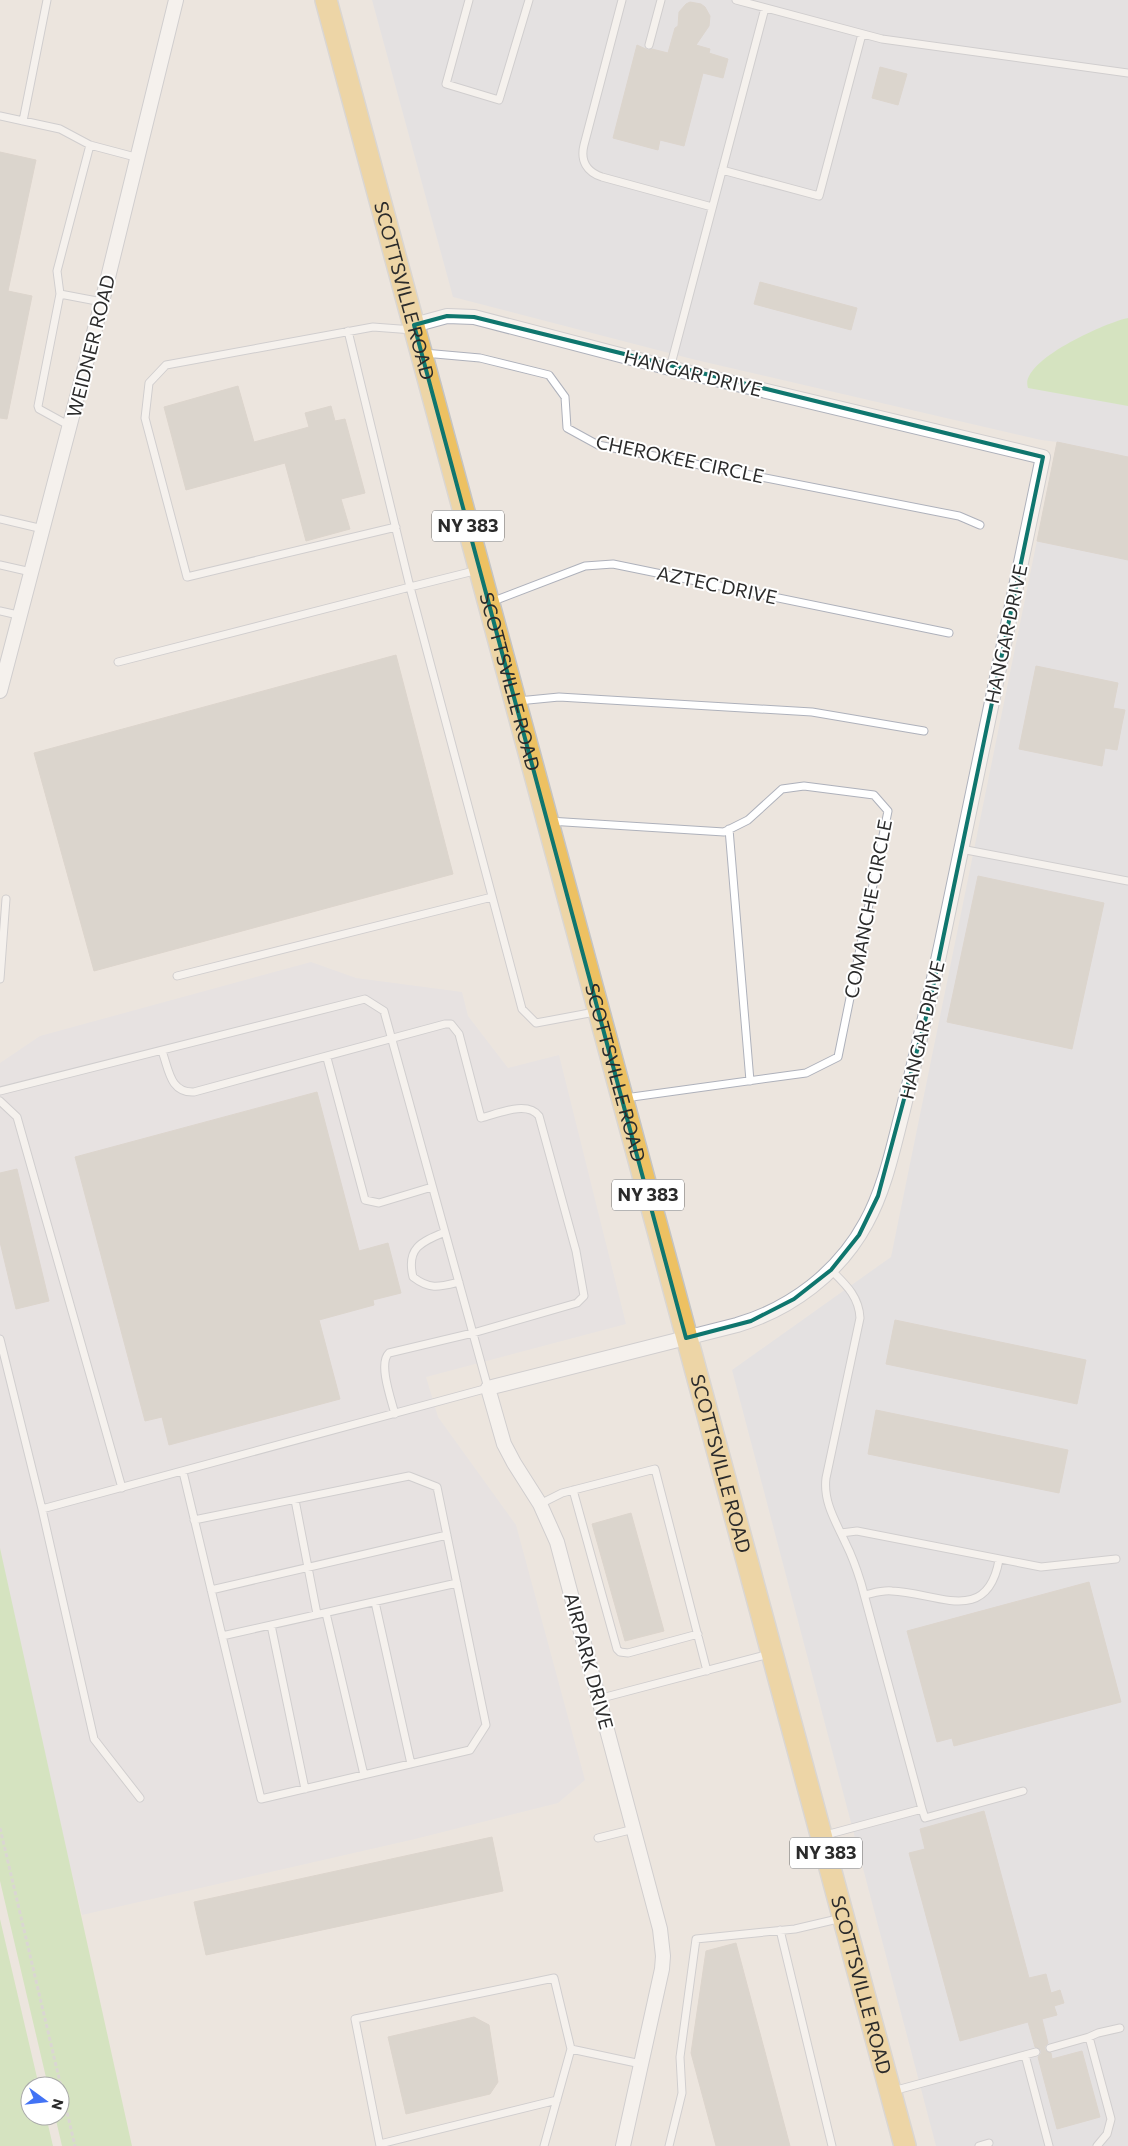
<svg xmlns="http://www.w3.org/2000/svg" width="1128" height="2146" font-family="Commissioner,sans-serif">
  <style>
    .industrial { fill: #dfdee5 }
    .airport { fill: #d9dce5 }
    .green { fill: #b9e19c }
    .building { fill: #c5c0b9; stroke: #c8c0b7 }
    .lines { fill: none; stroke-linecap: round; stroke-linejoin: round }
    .service-casing { stroke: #aeb1bb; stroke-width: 9 }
    .minor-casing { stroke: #aeb1bb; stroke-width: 16 }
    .primary-casing { stroke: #c4c4c4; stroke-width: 24 }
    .path { stroke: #c4c4c4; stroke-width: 3; stroke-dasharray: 4 2.5; stroke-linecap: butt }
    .service { stroke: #fff; stroke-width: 7 }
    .minor { stroke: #fff; stroke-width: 14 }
    .primary { stroke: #edc162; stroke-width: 21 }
    .marked { fill: none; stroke: #0f766e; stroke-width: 4; stroke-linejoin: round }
    .labels { text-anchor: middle; stroke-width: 4; stroke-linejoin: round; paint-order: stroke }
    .shield { fill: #fff; stroke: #6b6b6b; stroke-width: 1 }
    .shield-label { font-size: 18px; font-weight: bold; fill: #2b2b2b }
    .street-label { font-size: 19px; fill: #2b2b2b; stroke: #fff }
  </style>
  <rect width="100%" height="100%" fill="#ece5de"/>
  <path class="industrial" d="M 311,962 L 356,978 L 462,992 L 468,1016 L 508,1068 L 559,1055 L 626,1324 L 426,1377 L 438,1417 L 516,1525 L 585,1780 L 558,1803 L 415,1839 L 82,1915 L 0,1582 L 0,1063 L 40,1036 Z"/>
  <path class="airport" d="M 372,0 L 1128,0 L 1128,2146 L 936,2146 L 732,1370 L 891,1257 L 1057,442 L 1041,440 L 696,360 L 453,297 Z"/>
  <path class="green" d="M 1128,318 L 1128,406 L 1028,388 C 1018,361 1107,322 1128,318 Z
    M 0,1548 L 132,2146 L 62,2146 L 55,2116 L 60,2116 L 60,2086 L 48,2086 L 0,1881 Z
    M 0,1919 L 39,2086 L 30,2086 L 30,2116 L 46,2116 L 53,2146 L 0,2146 Z"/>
  <path class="building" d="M 690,2 L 701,4 L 705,7 L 710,16 L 709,26 L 696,45 L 710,49 L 709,53 L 728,59 L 723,78 L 703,73 L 684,146 L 660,140 L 658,150 L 613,138 L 637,45 L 648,50 L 652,49 L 668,53 L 675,28 L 678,26 L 679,12 L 686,4 Z
    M 880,67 L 907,74 L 898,105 L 872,98 Z
    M 0,152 L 36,160 L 8,291 L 32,296 L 7,419 L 0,418 Z
    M 760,282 L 857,308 L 851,330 L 754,304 Z
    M 238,386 L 254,442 L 309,427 L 305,413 L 331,406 L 335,421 L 345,419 L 365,493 L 341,499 L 350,529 L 306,541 L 285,463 L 186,490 L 164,407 Z
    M 1057,442 L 1128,457 L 1128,560 L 1037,541 Z
    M 396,655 L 453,874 L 94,971 L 34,753 Z
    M 1036,666 L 1118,683 L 1113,708 L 1125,710 L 1122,724 L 1117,750 L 1105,748 L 1102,766 L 1019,749 Z
    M 978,876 L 1104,903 L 1072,1049 L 947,1022 Z
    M 317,1092 L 359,1251 L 388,1243 L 401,1293 L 373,1300 L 374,1305 L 319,1320 L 340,1399 L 169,1445 L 162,1417 L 145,1421 L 75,1157 Z
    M 17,1169 L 49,1301 L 16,1309 L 0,1242 L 0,1173 Z
    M 895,1320 L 1086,1360 L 1077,1404 L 886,1364 Z
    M 876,1410 L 1068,1450 L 1059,1493 L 868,1454 Z
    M 631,1513 L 664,1631 L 625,1641 L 592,1524 Z
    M 1089,1582 L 1121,1702 L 954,1746 L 952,1738 L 937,1742 L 907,1631 Z
    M 984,1811 L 1029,1978 L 1046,1974 L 1051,1993 L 1060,1990 L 1064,2003 L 1054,2006 L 1057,2015 L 1042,2019 L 1048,2043 L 1045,2046 L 1045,2050 L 1051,2053 L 1052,2059 L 1082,2051 L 1100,2117 L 1057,2129 L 1038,2057 L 1041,2054 L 1041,2050 L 1035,2047 L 1028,2022 L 960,2041 L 909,1853 L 925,1849 L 920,1829 Z
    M 492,1837 L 503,1891 L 206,1955 L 194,1902 Z
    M 736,1943 L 790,2146 L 716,2146 L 691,2053 L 706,1951 Z
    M 474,2017 L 489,2025 L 498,2082 L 490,2094 L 406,2114 L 388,2037 Z"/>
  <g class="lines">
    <g class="service-casing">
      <path id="service" d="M 469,0 L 446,84 L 499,100 L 529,0
        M 622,0 L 584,145 C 580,161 587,172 602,177 L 712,207
        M 736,0 L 882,39 L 1128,73
        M 649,45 L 661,0
        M 0,116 L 60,129 L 90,145 L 139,158
        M 23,121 L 47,0
        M 90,145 L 57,271 L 60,294 L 102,302
        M 722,170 L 819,196 L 862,34
        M 60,294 L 38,406 L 39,409 L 70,426
        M 348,331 L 410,587 L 478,570
        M 424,353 L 480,358 L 549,375 L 565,397 L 567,428 L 598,445 L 959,516 L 980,525
        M 670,368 L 765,8
        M 0,519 L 43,529
        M 396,527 L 187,577 L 145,418 L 149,383 L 166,365 L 373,327 L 413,330
        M 0,565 L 31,572
        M 491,602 L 585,566 L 613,564 L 949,633
        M 0,611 L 18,615
        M 118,662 L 410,587 L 522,1009 L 536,1023 L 595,1012
        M 518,701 L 559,697 L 812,712 L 924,731
        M 549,821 L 724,832 L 748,820 L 782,789 L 804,786 L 874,795 L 888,811 L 838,1057 L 806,1073 L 625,1098
        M 729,829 L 750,1081
        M 961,849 L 1128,881
        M 177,976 L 492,897
        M 0,979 L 6,899
        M 162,1051 C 169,1070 170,1093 194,1092 L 445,1024 L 451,1024 L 459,1034 L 481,1118 C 497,1114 527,1100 539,1116 L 576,1251 L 584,1296 L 577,1303 L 473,1333 L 389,1353 C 378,1363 391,1399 395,1414
        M 327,1058 L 365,1200 L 379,1203 L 432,1187
        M 0,1091 L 365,999 L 384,1011 L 488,1388 L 42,1509 L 0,1339
        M 0,1101 L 17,1117 L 122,1488
        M 445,1232 C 421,1242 406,1248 413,1277 C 430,1290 439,1287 459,1282
        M 183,1472 L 261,1799 L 470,1750 L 486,1725 L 437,1487 L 409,1476 L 194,1520
        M 573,1490 L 617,1649 L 620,1652 L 628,1653 L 698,1634
        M 295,1500 L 317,1614
        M 540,1504 L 562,1493 L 655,1469 L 707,1671
        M 42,1509 L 94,1739 L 140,1798
        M 841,1533 L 857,1531 L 1041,1567 L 1116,1559
        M 211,1590 L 447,1535
        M 865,1595 C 874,1593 882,1590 892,1591 C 935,1592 987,1627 999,1560
        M 375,1602 L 411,1764
        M 326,1613 L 364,1775
        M 271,1625 L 305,1789
        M 222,1636 L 457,1583
        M 598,1699 L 769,1654
        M 922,1809 L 925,1818 L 1023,1791
        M 822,1836 L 922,1809 L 861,1583 C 857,1570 852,1556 846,1544 C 836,1522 823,1502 826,1478 L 860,1318 C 859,1296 845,1284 831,1270
        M 598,1838 L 634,1829
        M 780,1930 L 832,2146
        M 1089,2037 L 1098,2033 L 1120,2028
        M 1050,2048 L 1089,2037 L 1111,2119 L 1107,2134 L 1097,2146
        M 1025,2055 L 1049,2146
        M 893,2091 L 1036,2052
        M 380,2144 L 557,2100
        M 380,2146 L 355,2019 L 554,1978 L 571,2049 L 641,2064
        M 544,2146 L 571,2049
        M 669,2146 L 682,2093 L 680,2057 L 696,1939 L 795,1929 L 842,1918
        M 979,2146 L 989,2143"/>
    </g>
    <g class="minor-casing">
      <path id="minor" d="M 414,325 L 447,316 L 474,317 L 670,368 L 1043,457 C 1009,617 976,777 943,937 C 931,995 917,1052 903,1110 C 893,1148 885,1189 866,1223 C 839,1273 791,1309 737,1325 L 488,1388 L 504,1444 L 514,1463 L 540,1504 L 557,1542 L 660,1929 L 663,1956 L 662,1969 L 623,2146
        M 0,691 L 102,302 L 176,0"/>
    </g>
    <g class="primary-casing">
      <g id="primary">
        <path id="s1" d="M 326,0 L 905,2146"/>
      </g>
    </g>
    <path class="path" d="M 0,1828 L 75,2146"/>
    <use href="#service" class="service"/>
    <use href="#minor" class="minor"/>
    <use href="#primary" class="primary"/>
  </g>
  <path d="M0 0H1128V2146H0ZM 447,316 L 474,317 L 1043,457 L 929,1006 L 878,1196 L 859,1235 L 831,1270 L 794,1299 L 751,1321 L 686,1338 L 414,325 Z" fill="#ece5de" fill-opacity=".55" fill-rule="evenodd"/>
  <path class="marked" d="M 447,316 L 474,317 L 1043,457 L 929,1006 L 878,1196 L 859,1235 L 831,1270 L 794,1299 L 751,1321 L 686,1338 L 414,325 Z"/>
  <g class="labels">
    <g class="shield">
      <rect x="432" y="510.5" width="72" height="31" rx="4"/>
      <rect x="612" y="1179.5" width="72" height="31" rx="4"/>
      <rect x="790" y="1837.5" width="72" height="31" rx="4"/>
    </g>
    <g class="shield-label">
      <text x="468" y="532">NY 383</text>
      <text x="648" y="1201">NY 383</text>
      <text x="826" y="1859">NY 383</text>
    </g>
    <g class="street-label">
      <text dy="7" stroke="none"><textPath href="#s1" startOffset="301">SCOTTSVILLE ROAD</textPath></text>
      <text transform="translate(91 346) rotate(-76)" y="7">WEIDNER ROAD</text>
      <text transform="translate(693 373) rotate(14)" y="7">HANGAR DRIVE</text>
      <text transform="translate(680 459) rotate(12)" y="7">CHEROKEE CIRCLE</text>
      <text transform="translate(717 585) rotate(12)" y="7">AZTEC DRIVE</text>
      <text transform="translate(1006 634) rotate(-78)" y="7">HANGAR DRIVE</text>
      <text dy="7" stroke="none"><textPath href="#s1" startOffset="706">SCOTTSVILLE ROAD</textPath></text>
      <text transform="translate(868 909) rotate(-79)" y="7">COMANCHE CIRCLE</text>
      <text transform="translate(922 1030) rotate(-77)" y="7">HANGAR DRIVE</text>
      <text dy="7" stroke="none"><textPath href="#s1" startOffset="1111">SCOTTSVILLE ROAD</textPath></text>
      <text dy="7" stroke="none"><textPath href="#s1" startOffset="1516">SCOTTSVILLE ROAD</textPath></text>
      <text transform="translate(589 1661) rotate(75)" y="7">AIRPARK DRIVE</text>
      <text dy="7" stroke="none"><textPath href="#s1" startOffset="2056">SCOTTSVILLE ROAD</textPath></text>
    </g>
  </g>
  <g transform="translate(45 2101) rotate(105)"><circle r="24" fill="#ffffff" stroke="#aaaaaa"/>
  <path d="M0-4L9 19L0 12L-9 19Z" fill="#4273f5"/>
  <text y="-8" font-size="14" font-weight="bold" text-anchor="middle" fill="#2b2b2b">N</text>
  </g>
</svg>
